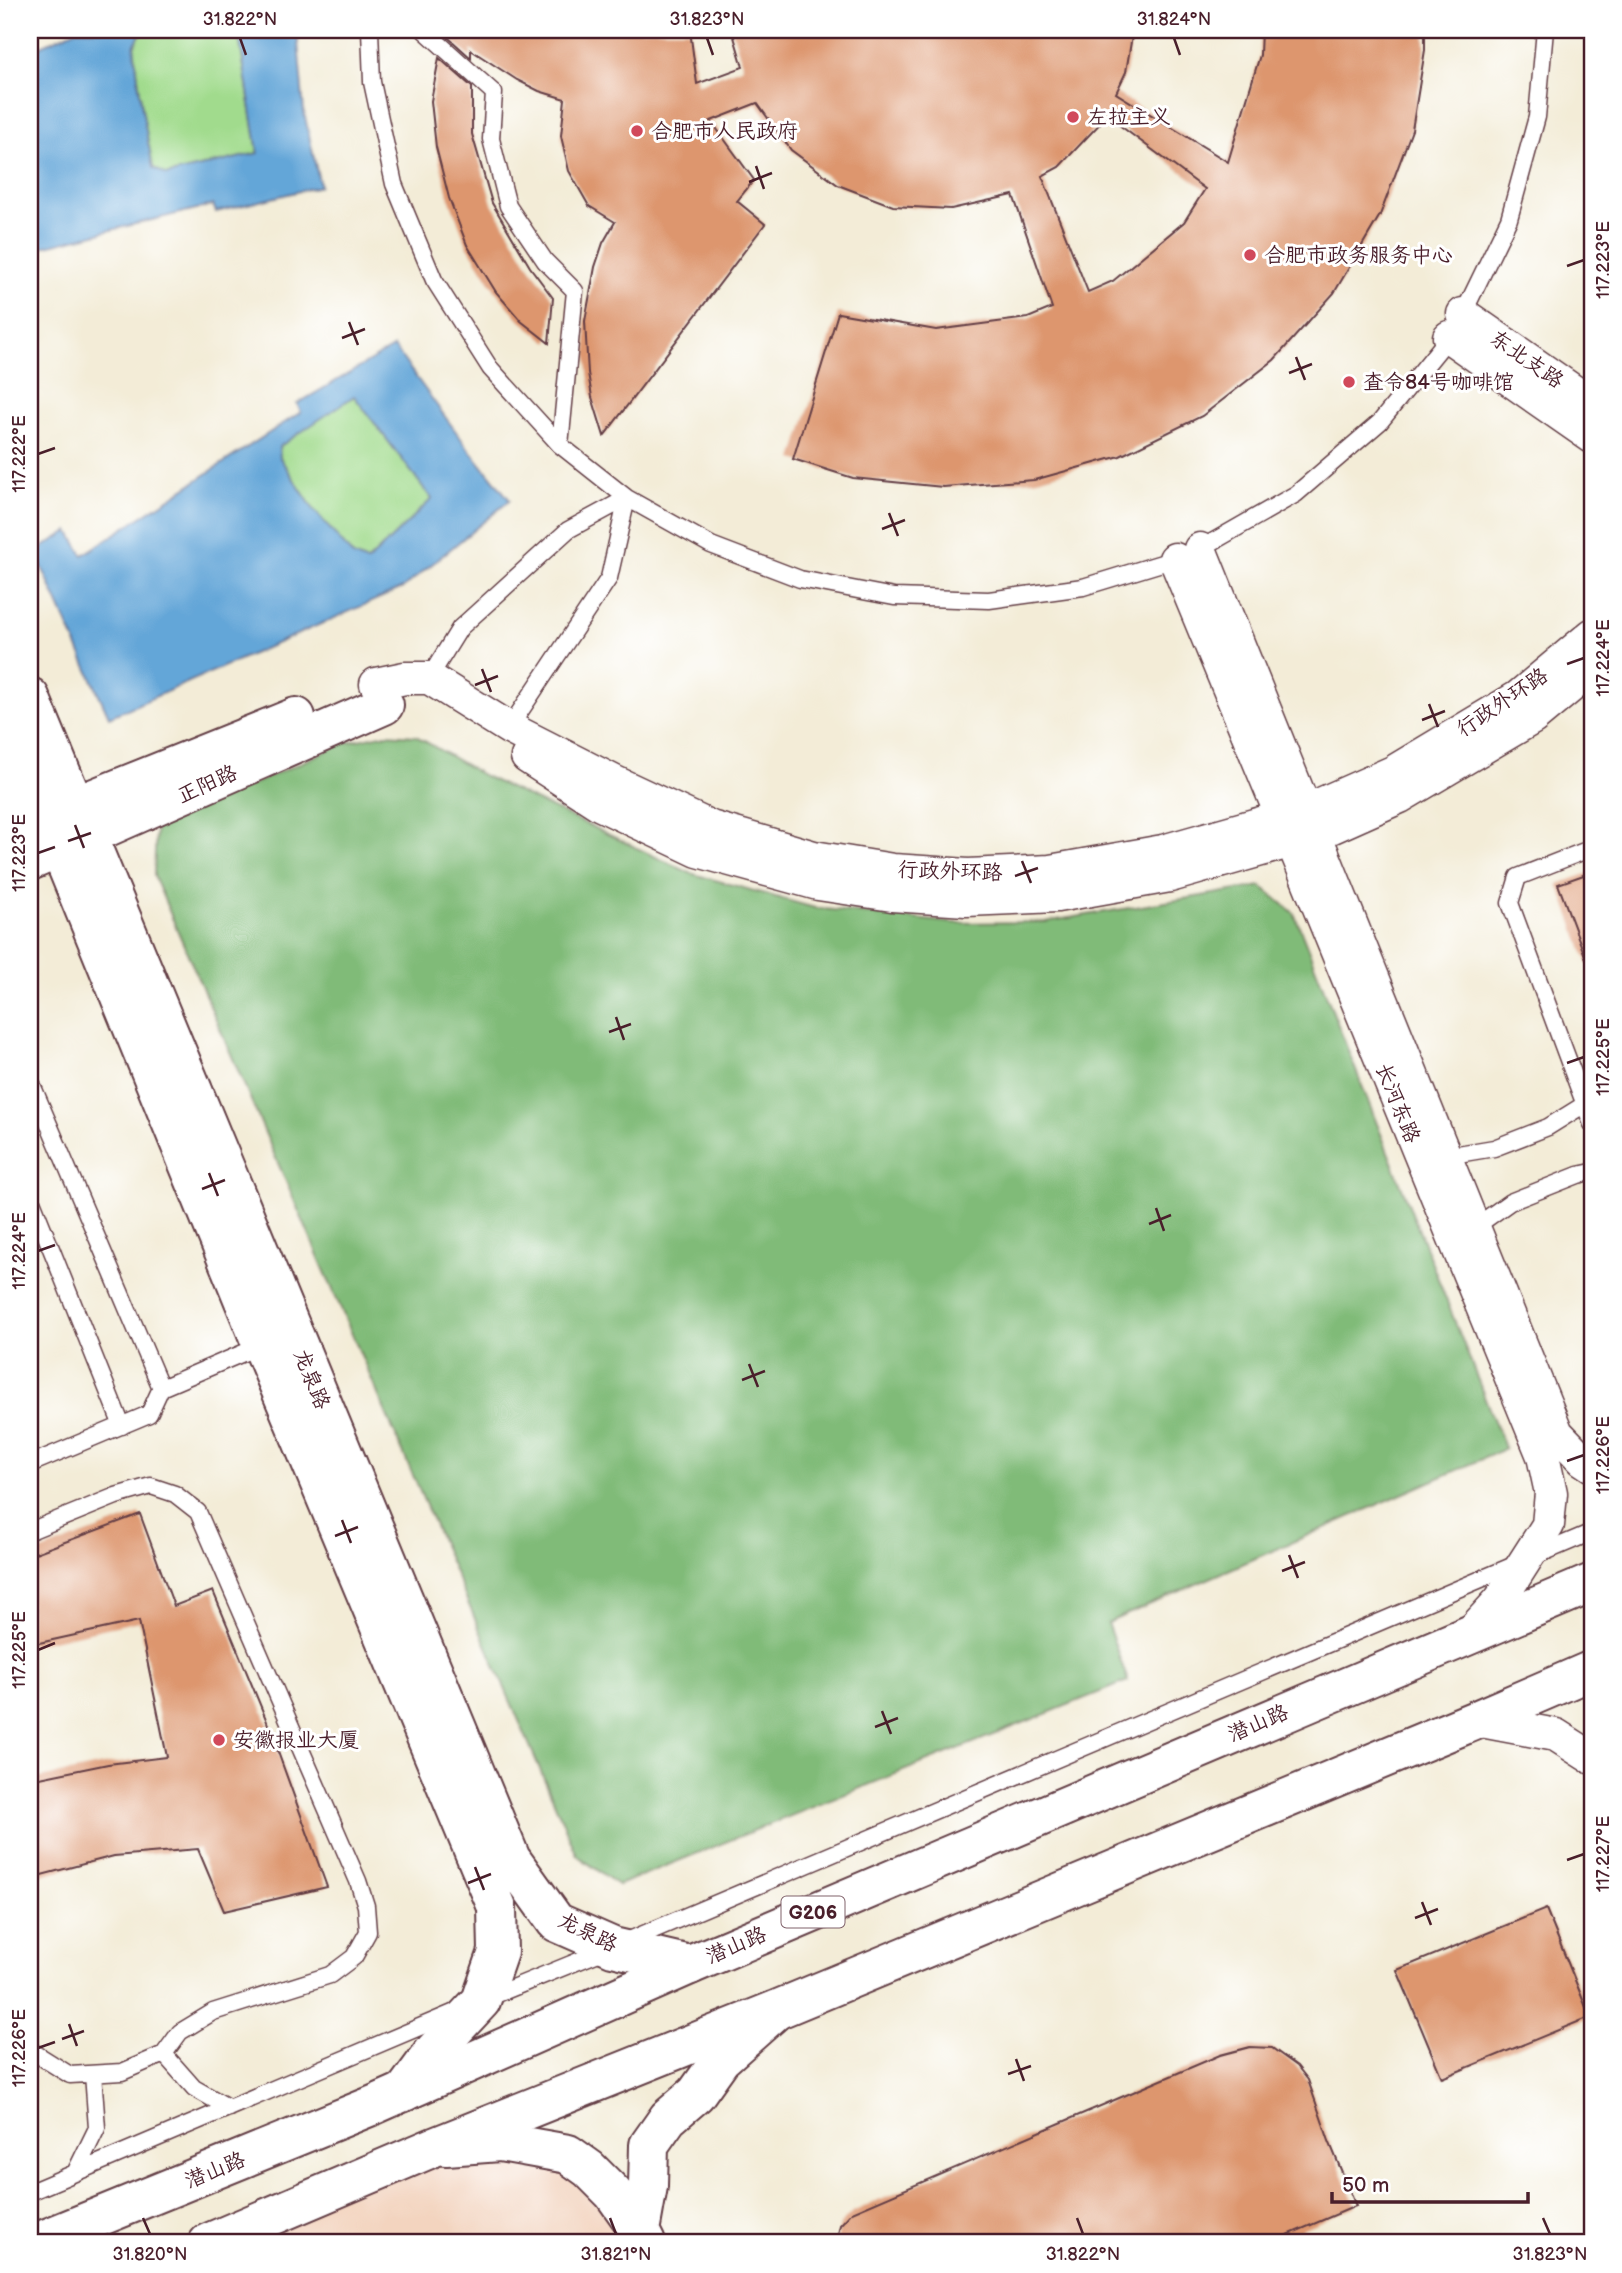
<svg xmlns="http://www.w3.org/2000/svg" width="1622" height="2273" font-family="'Balsamiq Sans','LXGW WenKai TC',sans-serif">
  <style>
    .built { fill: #f3d4bf }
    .green { fill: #a1db8d; stroke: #767d5c; stroke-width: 2 }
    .forest { fill: #80bb78; stroke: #656d52; stroke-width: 2 }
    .water { fill: #63a6d8; stroke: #566282; stroke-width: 2; fill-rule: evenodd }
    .building { fill: #dd966e; fill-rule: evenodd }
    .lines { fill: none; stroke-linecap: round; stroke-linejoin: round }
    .lane-casing { stroke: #633e45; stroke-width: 19 }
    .street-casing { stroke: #633e45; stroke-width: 35 }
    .secondary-casing { stroke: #633e45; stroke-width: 42 }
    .primary-casing { stroke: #633e45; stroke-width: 42 }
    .lane { stroke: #fff; stroke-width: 16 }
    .street { stroke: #fff; stroke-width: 32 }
    .secondary { stroke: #fff; stroke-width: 38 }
    .primary { stroke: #fff; stroke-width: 38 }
    .ticks { fill: none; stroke: #4a1f2b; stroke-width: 2.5 }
    .poi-dot { fill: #d1495b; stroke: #fff; stroke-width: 2.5 }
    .labels { text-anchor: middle; stroke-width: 6; stroke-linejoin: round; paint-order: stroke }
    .shield { fill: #fff; stroke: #80626b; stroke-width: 2 }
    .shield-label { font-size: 19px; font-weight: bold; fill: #4a1f2b }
    .poi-label { font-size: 21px; fill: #4a1f2b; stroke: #fff; text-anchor: start }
    .street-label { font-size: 21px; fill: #4a1f2b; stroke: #fff }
    .neatline { fill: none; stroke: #4a1f2b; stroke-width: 2.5 }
    .ticks-label { font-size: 18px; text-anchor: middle; fill: #4a1f2b }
  </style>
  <rect width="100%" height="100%" fill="#fff"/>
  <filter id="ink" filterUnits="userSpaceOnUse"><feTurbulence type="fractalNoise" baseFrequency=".0143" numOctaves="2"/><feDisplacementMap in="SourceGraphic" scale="14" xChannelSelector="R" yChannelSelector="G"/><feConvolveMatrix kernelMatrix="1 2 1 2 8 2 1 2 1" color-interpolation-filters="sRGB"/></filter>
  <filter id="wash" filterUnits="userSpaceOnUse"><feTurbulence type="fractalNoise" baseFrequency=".00686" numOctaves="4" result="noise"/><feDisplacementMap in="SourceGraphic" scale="28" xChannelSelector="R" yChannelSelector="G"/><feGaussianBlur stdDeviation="1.57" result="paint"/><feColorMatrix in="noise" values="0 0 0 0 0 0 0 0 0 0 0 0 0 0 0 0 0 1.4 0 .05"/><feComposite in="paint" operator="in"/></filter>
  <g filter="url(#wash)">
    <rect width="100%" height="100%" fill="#f3ecd7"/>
    <path class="built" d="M 434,2147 L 544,2151 L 646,2243 L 208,2243 Z"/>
    <path class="green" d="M 238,30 L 258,153 L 166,175 L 153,168 L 142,109 L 134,46 L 142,31 Z
      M 354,396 L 432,499 L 367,562 L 353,556 L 314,510 L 280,458 L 279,446 Z"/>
    <path class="forest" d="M 386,734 L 416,736 L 484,776 L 690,873 L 815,908 L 953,923 L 1045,922 L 1261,886 L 1294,913 L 1505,1449 L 1107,1623 L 1128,1681 L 618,1885 L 577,1855 L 154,876 L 156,828 L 344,743 Z"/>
    <path class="water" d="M 76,30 L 177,30 L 142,31 L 134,46 L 142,109 L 153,168 L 167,175 L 258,153 L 238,30 L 297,30 L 304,112 L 320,186 L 216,212 L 213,205 L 30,250 L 30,51 Z
      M 394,347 L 468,448 L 510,500 L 403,588 L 109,717 L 35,552 L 69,531 L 83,555 L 301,412 L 297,404 ZM 354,396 L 432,499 L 367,562 L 353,556 L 314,510 L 280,458 L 279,447 Z"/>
    <g id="blocks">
      <path class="building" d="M 440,30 L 690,30 L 697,84 L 743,67 L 732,30 L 1133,30 L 1126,72 L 1116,93 L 1228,162 L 1260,55 L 1261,30 L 1425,30 L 1425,50 L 1412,130 L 1380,215 L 1334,293 L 1274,360 L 1202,416 L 1120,456 L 1034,480 L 943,487 L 853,478 L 793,459 L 838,313 L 936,330 L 1028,318 L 1052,308 L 1013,195 L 951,209 L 893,206 L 838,185 L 791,150 L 757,103 L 711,121 L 754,180 L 737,201 L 765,224 L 604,436 L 592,397 L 588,373 L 585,321 L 595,267 L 603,243 L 615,222 L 589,206 L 569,171 L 561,136 L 565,99 L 539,91 L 517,80 L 471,50 L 471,58 ZM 1107,116 L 1205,189 L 1184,222 L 1113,281 L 1088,292 L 1042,176 L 1059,167 Z
        M 439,58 L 472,87 L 472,134 L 492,203 L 530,267 L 553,298 L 549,343 L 521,321 L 496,292 L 467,245 L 449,198 L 436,147 L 431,101 Z
        M 1592,872 L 1592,968 L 1590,969 L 1558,884 Z
        M 140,1514 L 174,1606 L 213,1591 L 266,1719 L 327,1887 L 224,1911 L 198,1849 L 114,1856 L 30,1878 L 30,1780 L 108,1764 L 167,1757 L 139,1621 L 30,1645 L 30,1555 Z
        M 1546,1909 L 1590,2017 L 1442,2078 L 1397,1970 Z
        M 1250,2047 L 1272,2048 L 1297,2066 L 1308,2080 L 1329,2141 L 1356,2206 L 1269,2243 L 836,2243 L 840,2225 L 852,2212 L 1220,2055 Z"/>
    </g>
  </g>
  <g filter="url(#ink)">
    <use href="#blocks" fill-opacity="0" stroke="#633e45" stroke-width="2"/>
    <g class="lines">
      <g class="lane-casing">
        <path id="lane" d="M 370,30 L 372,82 L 394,184 L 434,280 L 490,368 L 560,445 L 627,498 L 711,545 L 800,579 L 894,597 L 989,600 L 1083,587 L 1175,559 L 1200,549 L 1296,494 L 1380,422 L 1449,337 L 1463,314 L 1509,219 L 1537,117 L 1545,30
          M 424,30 L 494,93 L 491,139 L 508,206 L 545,261 L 575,291 L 560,445
          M 429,678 L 460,628 L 568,530 L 627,498 L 609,578 L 509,728
          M 1592,848 L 1518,877 L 1510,903 L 1592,1124
          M 30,1080 L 161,1388 L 149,1414 L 30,1464
          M 1446,1156 L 1494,1148 L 1548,1127 L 1585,1104
          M 30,1196 L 122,1426
          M 1475,1227 L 1510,1202 L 1578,1175 L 1592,1172
          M 161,1388 L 262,1345
          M 30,1531 L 116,1496 L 151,1486 L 175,1494 L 198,1512 L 358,1881 L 366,1906 L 368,1932 L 354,1957 L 330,1975 L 213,2012 L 180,2032 L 164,2054 L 122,2072 L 70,2075 L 30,2050
          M 485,1999 L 613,1947 L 1592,1532
          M 164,2054 L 194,2088 L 229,2108
          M 75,2173 L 97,2128 L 93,2074
          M 30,2192 L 455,2012"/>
      </g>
      <g class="street-casing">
        <path id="street" d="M 1463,314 L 1592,404
          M 1449,337 L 1592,437
          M 1200,549 L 1557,1433 L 1583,1460 L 1592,1466
          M 1175,559 L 1282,817 L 1543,1456 L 1551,1493 L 1548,1525 L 1500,1600 L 1469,1634
          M 376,684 L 405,678 L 429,678 L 509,728 L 615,782 L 711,827 L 814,857 L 893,870 L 968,875 L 1050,871 L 1163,851 L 1307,810 L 1393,772 L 1518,697 L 1592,635
          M 527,757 L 601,805 L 698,851 L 818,884 L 892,895 L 966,900 L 1057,896 L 1170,876 L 1317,834 L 1400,797 L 1533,718 L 1592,669
          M 1476,1720 L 1556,1735 L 1592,1758"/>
      </g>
      <g class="secondary-casing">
        <path id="secondary" d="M 30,697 L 511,1859 L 556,1922 L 613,1947 L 690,1965
          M 30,776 L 262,1345 L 497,1907 L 498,1952 L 481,2001 L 435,2050 L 404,2092
          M 50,816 L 296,717
          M 30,861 L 384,705
          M 446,2146 L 500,2142 L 568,2154 L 589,2169 L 613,2193 L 640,2231 L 646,2243
          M 640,2231 L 648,2186 L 649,2145 L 668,2118 L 696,2094 L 721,2059 L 774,2012"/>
      </g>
      <g class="primary-casing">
        <path id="primary" d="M 35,2243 L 374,2105 L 690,1965 L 1592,1583
          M 208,2243 L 434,2147 L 776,2010 L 1476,1720 L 1592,1670"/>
      </g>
      <use href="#lane" class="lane"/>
      <use href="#street" class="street"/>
      <use href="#secondary" class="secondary"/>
      <use href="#primary" class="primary"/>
    </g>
  </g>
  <path class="ticks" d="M 240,38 L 246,55M 707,38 L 713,55M 1174,38 L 1180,55M 756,166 L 764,189M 749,182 L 772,173M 1567,266 L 1584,260M 349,322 L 358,345M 342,338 L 365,329M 1296,357 L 1305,380M 1289,373 L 1312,364M 38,454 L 55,448M 889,513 L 898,536M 882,529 L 905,520M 1567,664 L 1584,658M 482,669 L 491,692M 475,685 L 498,676M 1429,704 L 1438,727M 1422,720 L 1445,711M 75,825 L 84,848M 68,841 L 91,833M 38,853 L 55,847M 1022,861 L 1031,883M 1015,876 L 1038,868M 616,1017 L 624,1040M 609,1032 L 631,1024M 1567,1063 L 1584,1057M 209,1173 L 218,1196M 202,1189 L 225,1180M 1156,1208 L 1164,1231M 1149,1224 L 1171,1215M 38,1251 L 55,1245M 749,1364 L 758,1387M 742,1380 L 765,1371M 1567,1461 L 1584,1455M 342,1520 L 351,1543M 335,1536 L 358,1527M 1289,1555 L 1298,1578M 1282,1571 L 1305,1562M 38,1650 L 55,1643M 882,1711 L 891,1734M 875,1727 L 898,1718M 1567,1860 L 1584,1854M 475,1867 L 484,1890M 468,1883 L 491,1874M 1422,1902 L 1431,1925M 1415,1918 L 1438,1909M 69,2024 L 77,2046M 62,2039 L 84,2031M 38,2048 L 55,2042M 1016,2059 L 1024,2081M 1008,2074 L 1031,2066M 143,2218 L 150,2234M 610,2218 L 616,2234M 1077,2218 L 1083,2234M 1543,2218 L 1550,2234"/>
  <g class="poi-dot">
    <circle cx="1073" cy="117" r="7"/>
    <circle cx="637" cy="131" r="7"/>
    <circle cx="1250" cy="255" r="7"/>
    <circle cx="1349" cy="382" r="7"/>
    <circle cx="219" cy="1740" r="7"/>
  </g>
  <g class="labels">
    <rect class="shield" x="781.5" y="1896.5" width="63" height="31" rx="5"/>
    <g class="shield-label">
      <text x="813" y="1919">G206</text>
    </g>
    <g class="poi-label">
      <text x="1087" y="124">左拉主义</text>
      <text x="651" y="138">合肥市人民政府</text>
      <text x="1264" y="262">合肥市政务服务中心</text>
      <text x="1363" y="389">查令84号咖啡馆</text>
      <text x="233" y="1747">安徽报业大厦</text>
    </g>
    <g class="street-label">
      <text transform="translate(1527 359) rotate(35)" y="7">东北支路</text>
      <text transform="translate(1502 702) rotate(-34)" y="7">行政外环路</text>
      <text transform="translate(207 784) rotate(-24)" y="7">正阳路</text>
      <text transform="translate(950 871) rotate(2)" y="7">行政外环路</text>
      <text transform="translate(1398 1103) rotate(68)" y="7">长河东路</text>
      <text transform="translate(312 1379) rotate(68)" y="7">龙泉路</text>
      <text transform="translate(1258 1723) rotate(-23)" y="7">潜山路</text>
      <text transform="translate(588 1932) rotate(26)" y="7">龙泉路</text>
      <text transform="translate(736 1945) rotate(-23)" y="7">潜山路</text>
      <text transform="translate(215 2170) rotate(-22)" y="7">潜山路</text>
    </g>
  </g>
  <rect width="1622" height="2273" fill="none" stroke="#fff" stroke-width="77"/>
  <path d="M1332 2192v10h196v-10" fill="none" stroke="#4a1f2b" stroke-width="3.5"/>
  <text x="1342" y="2192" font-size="21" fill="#4a1f2b" stroke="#ffffff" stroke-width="5" paint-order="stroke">50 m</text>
  <rect x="38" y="38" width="1546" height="2196" class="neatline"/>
  <g class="ticks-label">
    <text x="240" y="25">31.822°N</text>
    <text x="707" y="25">31.823°N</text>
    <text x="1174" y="25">31.824°N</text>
    <text transform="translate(1603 260) rotate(-90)" y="6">117.223°E</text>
    <text transform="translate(19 454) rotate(-90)" y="6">117.222°E</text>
    <text transform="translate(1603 658) rotate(-90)" y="6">117.224°E</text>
    <text transform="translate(19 853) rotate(-90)" y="6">117.223°E</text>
    <text transform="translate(1603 1057) rotate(-90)" y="6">117.225°E</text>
    <text transform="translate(19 1251) rotate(-90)" y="6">117.224°E</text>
    <text transform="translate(1603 1455) rotate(-90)" y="6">117.226°E</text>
    <text transform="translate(19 1650) rotate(-90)" y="6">117.225°E</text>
    <text transform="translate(1603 1854) rotate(-90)" y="6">117.227°E</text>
    <text transform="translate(19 2048) rotate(-90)" y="6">117.226°E</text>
    <text x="150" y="2260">31.820°N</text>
    <text x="616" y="2260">31.821°N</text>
    <text x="1083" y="2260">31.822°N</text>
    <text x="1550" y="2260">31.823°N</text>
  </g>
</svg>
